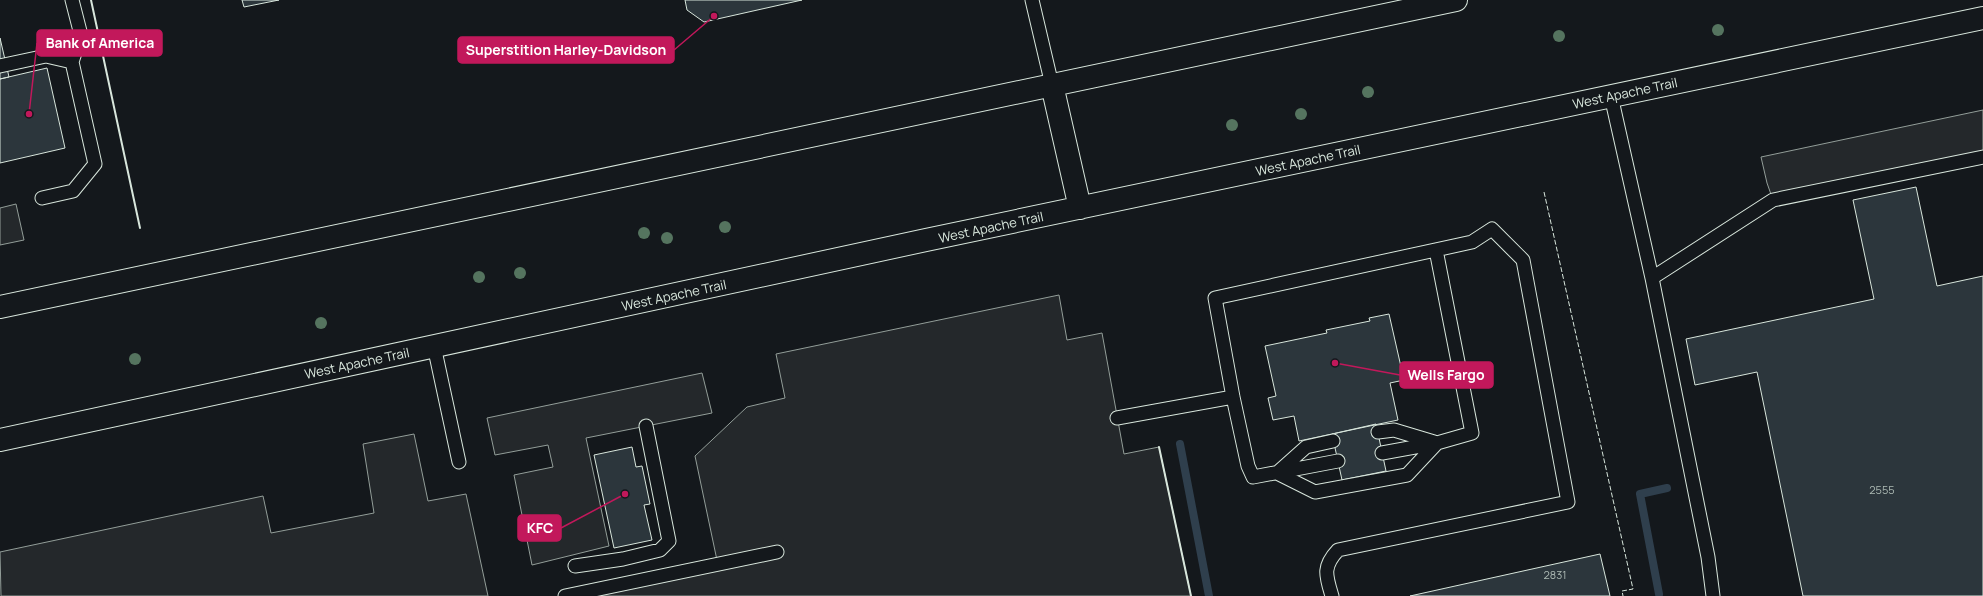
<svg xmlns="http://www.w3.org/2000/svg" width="1983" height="596" font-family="Manrope,sans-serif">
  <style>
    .parking { fill: #24282b; stroke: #939e99 }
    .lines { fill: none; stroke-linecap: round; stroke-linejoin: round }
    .stream { stroke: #2f3f4d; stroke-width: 8 }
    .building { fill: #2c363c; stroke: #d8e6dc }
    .lane-casing { stroke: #d8e6dc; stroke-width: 15 }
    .primary-casing { stroke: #d8e6dc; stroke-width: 24 }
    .lane { stroke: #14181c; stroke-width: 13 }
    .primary { stroke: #14181c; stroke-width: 22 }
    .fence { stroke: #d8e6dc; stroke-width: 1; stroke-dasharray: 5 2; stroke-linecap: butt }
    .wall { stroke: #d8e6dc; stroke-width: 2 }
    .tree { fill: #55745f }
    .labels { text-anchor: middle; stroke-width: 3; stroke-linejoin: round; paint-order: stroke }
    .number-label { font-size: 11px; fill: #adbab4 }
    .street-label { font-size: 13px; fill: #d8e6dc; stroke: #14181c }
    .leader { fill: none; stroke: #c2185b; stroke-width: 1.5 }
    .callout-dot { fill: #c2185b; stroke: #14181c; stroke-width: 1.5 }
    .callout { fill: #c2185b; stroke: #c2185b; stroke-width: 1.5 }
    .callout-label { font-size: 14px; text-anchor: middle; font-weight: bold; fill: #fff }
  </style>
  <rect width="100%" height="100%" fill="#14181c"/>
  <path class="parking" d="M 1983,110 L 1983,157 L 1773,200 L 1767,183 L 1761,157 Z
    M 16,204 L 24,240 L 0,245 L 0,208 Z
    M 1059,295 L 1067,340 L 1102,333 L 1124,454 L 1159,447 L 1191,596 L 565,596 L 718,565 L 695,456 L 747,407 L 785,398 L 776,354 Z
    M 702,373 L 712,413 L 586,438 L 609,546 L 532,565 L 514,475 L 553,467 L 548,445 L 495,455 L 487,418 Z
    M 414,434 L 428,501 L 466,494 L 488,596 L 1,596 L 0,552 L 263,496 L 271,533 L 374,513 L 363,444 Z"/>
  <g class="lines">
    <path class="stream" d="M 1180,444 L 1209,596
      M 1659,594 L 1640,494 L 1667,488"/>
  </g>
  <path class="building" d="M 242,0 L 279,0 L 244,7 Z
    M 685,0 L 802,0 L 704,22 L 687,10 Z
    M 0,38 L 9,77 L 0,79 Z
    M 47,68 L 65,148 L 0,163 L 0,79 Z
    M 1916,187 L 1937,286 L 1983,276 L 1983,596 L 1803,596 L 1757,372 L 1695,385 L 1686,339 L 1874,299 L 1853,200 Z
    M 1389,314 L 1404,380 L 1390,383 L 1398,420 L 1299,441 L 1294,416 L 1273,420 L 1268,398 L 1276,396 L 1265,346 L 1327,333 L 1326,330 L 1370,321 L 1369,318 Z
    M 1376,424 L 1386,471 L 1342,480 L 1332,434 Z
    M 632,447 L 636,467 L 642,466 L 650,504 L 644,505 L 652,540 L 614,548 L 594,455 Z
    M 1600,554 L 1610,596 L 1410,596 Z"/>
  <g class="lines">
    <g class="lane-casing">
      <path id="lane" d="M 1032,0 L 1052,85
        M 72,62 L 81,35 L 72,0
        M 0,66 L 46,56 L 72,62 L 95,164 L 73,191 L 42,198
        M 1611,96 L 1652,278 L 1708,557 L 1713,596
        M 1652,278 L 1773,200 L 1983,157
        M 434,346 L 459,462
        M 1117,418 L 1233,397
        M 1378,432 L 1394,430 L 1434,442
        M 1382,453 L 1437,443 L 1472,433 L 1436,250
        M 1278,472 L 1306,447 L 1333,441
        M 1277,473 L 1315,492 L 1407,475 L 1437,443
        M 575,566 L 623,559 L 660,550 L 669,541 L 646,426
        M 565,596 L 777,552
        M 1332,596 C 1326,576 1322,567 1338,550 L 1568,502 L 1523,260 L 1492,229 L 1472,242 L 1215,298 L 1233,397 L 1248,466 L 1253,477 L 1338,461"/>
    </g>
    <g class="primary-casing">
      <path id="primary" d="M 1052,85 L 1080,208
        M 0,307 L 1456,0
        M 0,440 L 926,240 L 1983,18"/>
    </g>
    <use href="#lane" class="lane"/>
    <use href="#primary" class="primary"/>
    <path class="fence" d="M 1544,192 L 1633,589 L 1622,591 L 1623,596"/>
    <path class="wall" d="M 91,0 L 140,228
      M 1159,447 L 1191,596"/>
  </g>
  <g class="tree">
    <circle cx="1718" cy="30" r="6"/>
    <circle cx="1559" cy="36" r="6"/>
    <circle cx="1368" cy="92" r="6"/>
    <circle cx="1301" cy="114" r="6"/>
    <circle cx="1232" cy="125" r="6"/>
    <circle cx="725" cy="227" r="6"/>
    <circle cx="644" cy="233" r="6"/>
    <circle cx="667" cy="238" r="6"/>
    <circle cx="520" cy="273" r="6"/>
    <circle cx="479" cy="277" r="6"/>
    <circle cx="321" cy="323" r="6"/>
    <circle cx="135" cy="359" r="6"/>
  </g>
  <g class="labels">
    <g class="number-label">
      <text x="1882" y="494">2555</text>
      <text x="1555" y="579">2831</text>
    </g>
    <g class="street-label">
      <text transform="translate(1625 93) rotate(-12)" y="5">West Apache Trail</text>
      <text transform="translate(1308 160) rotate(-12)" y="5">West Apache Trail</text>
      <text transform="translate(991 227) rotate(-12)" y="5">West Apache Trail</text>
      <text transform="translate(674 295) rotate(-12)" y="5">West Apache Trail</text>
      <text transform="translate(357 363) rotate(-12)" y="5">West Apache Trail</text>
    </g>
  </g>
  <path class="leader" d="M29 114L37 43M714 16L674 50M1335 363L1400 375M625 494L561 528"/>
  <g class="callout-dot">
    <circle cx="29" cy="114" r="4"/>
    <circle cx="714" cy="16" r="4"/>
    <circle cx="1335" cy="363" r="4"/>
    <circle cx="625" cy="494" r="4"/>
  </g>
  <g class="callout">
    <rect x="37" y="30" width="125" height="26" rx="4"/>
    <rect x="458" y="37" width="216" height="26" rx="4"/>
    <rect x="1400" y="362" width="93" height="26" rx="4"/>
    <rect x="518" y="515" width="43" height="26" rx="4"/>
  </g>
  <g class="callout-label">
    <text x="100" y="48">Bank of America</text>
    <text x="566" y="55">Superstition Harley-Davidson</text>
    <text x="1446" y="380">Wells Fargo</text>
    <text x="540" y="533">KFC</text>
  </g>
</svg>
